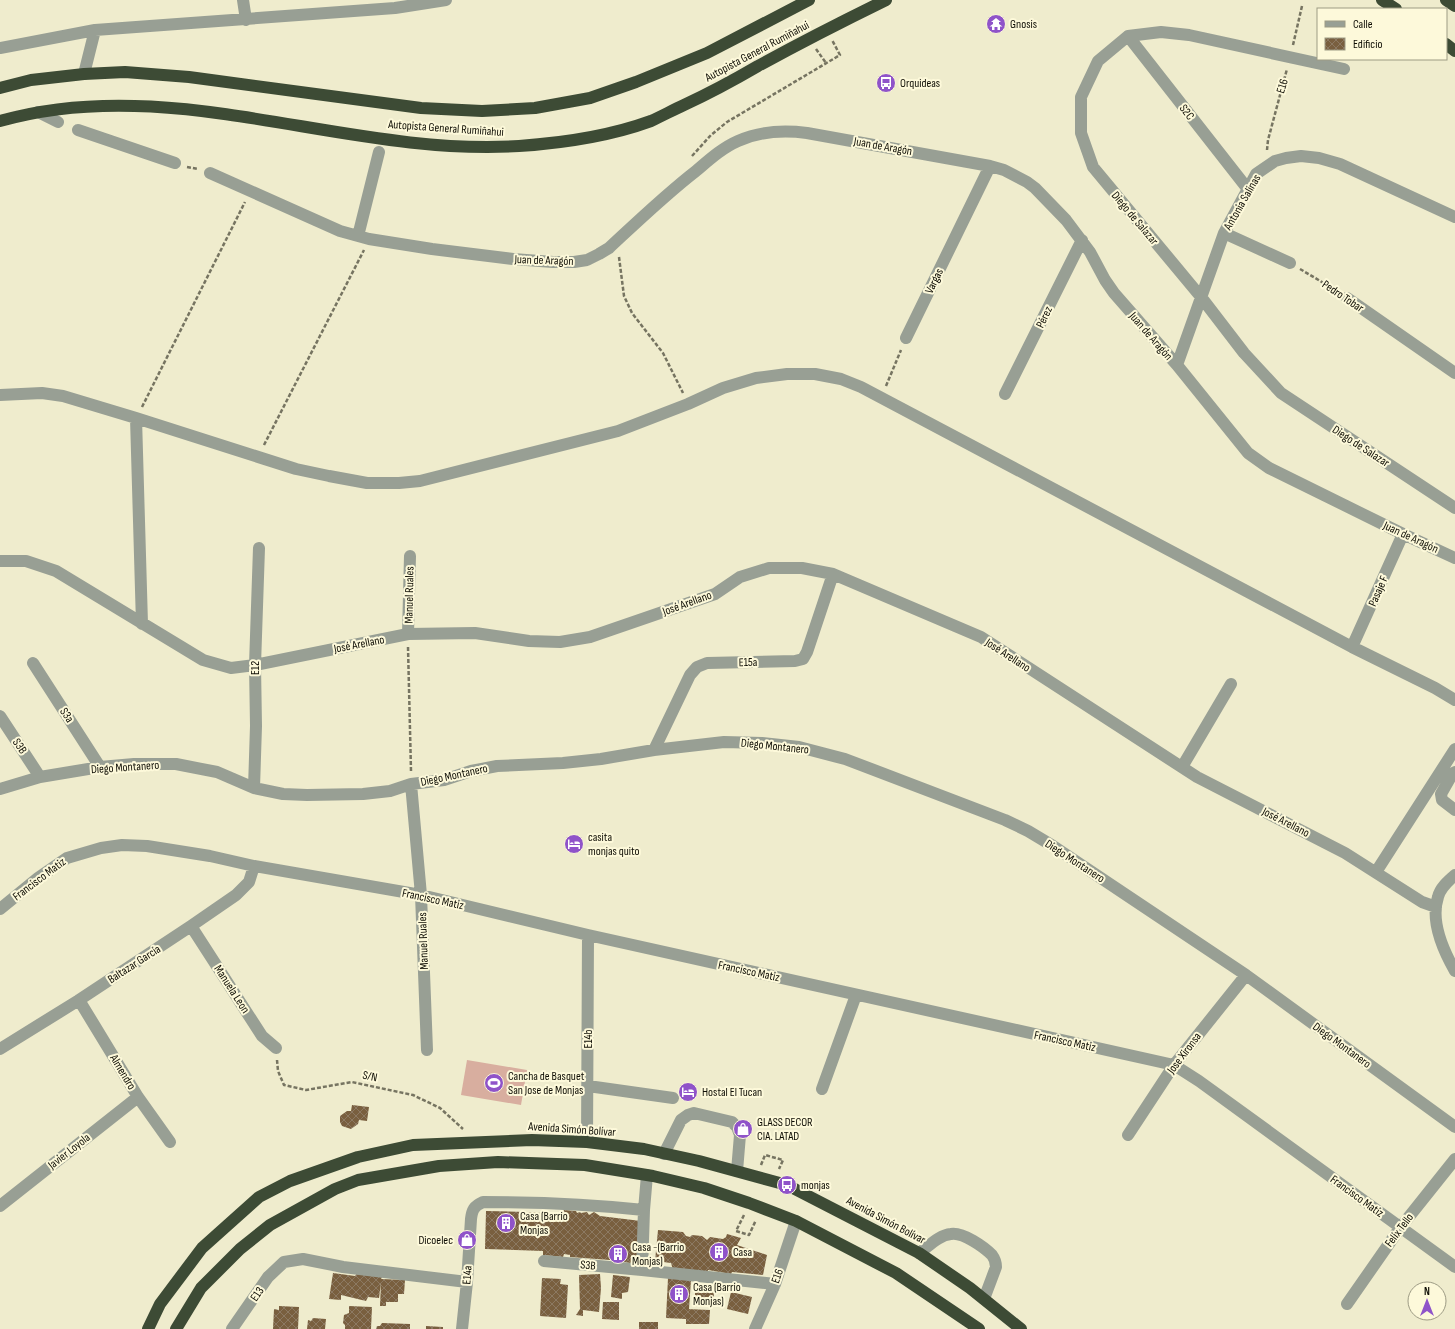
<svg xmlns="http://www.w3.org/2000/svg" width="1455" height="1329" font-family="'Sofia Sans Condensed',sans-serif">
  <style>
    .pitch { fill: #d8ae9f }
    .building { fill: url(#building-cross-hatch) }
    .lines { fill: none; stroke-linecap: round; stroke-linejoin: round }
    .path { stroke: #767461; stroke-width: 2.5; stroke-dasharray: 4 2; stroke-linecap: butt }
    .minor { stroke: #989f94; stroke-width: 12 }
    .highway { stroke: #3d4b35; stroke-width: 12 }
    .labels { text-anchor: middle; stroke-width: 4; stroke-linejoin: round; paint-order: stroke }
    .poi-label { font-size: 12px; fill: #0e0d04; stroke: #fdf9da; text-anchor: start }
    .street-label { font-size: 12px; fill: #0e0d04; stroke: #fdf9da }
  </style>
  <defs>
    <pattern id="building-cross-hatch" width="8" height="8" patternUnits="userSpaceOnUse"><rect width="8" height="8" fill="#795f3f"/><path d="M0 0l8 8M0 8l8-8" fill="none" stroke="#8c7962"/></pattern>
  </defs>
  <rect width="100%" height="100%" fill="#efeccd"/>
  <path class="pitch" d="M 467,1060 L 527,1070 L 521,1105 L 461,1095 Z"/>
  <path class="building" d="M 352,1105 L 369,1107 L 367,1121 L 359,1120 L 358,1124 L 351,1129 L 342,1126 L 340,1122 L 340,1116 L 347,1111 L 351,1111 Z
    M 564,1210 L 576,1211 L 577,1213 L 580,1212 L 581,1213 L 587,1212 L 589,1215 L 594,1212 L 600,1216 L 641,1221 L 637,1264 L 610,1260 L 570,1257 L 570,1255 L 564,1254 L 563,1257 L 543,1255 L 543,1251 L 485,1249 L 486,1211 L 527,1212 L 562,1214 Z
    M 658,1230 L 683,1232 L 686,1236 L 690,1237 L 692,1235 L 702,1236 L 707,1240 L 710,1237 L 723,1239 L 726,1237 L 727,1234 L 741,1238 L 737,1245 L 767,1255 L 763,1275 L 732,1272 L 731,1274 L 708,1270 L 707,1275 L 673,1270 L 671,1263 L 655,1261 Z
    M 358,1272 L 383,1276 L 381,1279 L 405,1280 L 404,1294 L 398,1294 L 398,1302 L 386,1302 L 386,1306 L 380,1306 L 381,1283 L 379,1298 L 368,1297 L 366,1301 L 341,1295 L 341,1300 L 329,1299 L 333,1273 L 355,1276 Z
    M 600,1274 L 601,1288 L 599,1312 L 583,1310 L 583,1316 L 576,1315 L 580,1309 L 579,1275 Z
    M 613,1275 L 630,1277 L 628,1292 L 622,1293 L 622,1299 L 611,1297 Z
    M 542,1278 L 561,1279 L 560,1284 L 568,1285 L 566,1318 L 540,1316 Z
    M 668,1278 L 691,1280 L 689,1309 L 687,1309 L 710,1310 L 709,1324 L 686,1324 L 686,1319 L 666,1318 Z
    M 695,1285 L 714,1285 L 714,1299 L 695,1298 Z
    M 731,1292 L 752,1297 L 748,1314 L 727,1309 Z
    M 603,1302 L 619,1302 L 619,1320 L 602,1319 Z
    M 279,1306 L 299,1307 L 298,1329 L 273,1329 L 274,1309 L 279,1310 Z
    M 349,1306 L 372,1307 L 371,1329 L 345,1329 L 345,1325 L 343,1323 L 344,1315 L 349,1313 Z
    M 313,1318 L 326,1319 L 325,1329 L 307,1329 L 308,1320 L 311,1321 Z
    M 639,1322 L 658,1322 L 658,1329 L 639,1329 Z
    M 382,1323 L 410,1324 L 410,1329 L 376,1329 L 377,1326 L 380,1326 Z
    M 426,1326 L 443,1327 L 443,1329 L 426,1329 Z"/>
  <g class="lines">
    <path class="path" d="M 1293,45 L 1302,6
      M 816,49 L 826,63
      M 1267,150 L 1268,140 L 1287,69
      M 692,156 L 711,135 L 727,122 L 840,55 L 832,40
      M 187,167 L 198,169
      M 619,257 L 624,296 L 632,313 L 663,353 L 683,393
      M 1300,269 L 1337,291
      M 886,386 L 901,350
      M 142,407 L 245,202
      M 264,445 L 364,250
      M 408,647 L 411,771
      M 277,1060 L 278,1071 L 284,1085 L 306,1090 L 352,1082 L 413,1095 L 440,1108 L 463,1129
      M 761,1165 L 765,1155 L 783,1160 L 779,1169
      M 744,1215 L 736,1231 L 749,1235 L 756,1220"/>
    <path class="minor" d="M 243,0 L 246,20
      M 1128,36 L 1247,188
      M 0,48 L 95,30 L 395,8 L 446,0
      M 1344,69 L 1189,35 L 1161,32 L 1128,36 L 1098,61 L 1081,97 L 1081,133 L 1093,167 L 1201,297 L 1244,353 L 1281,393 L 1455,508
      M 84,74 L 95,30
      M 38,112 L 58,122
      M 78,130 L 175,163
      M 210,173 L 340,231 L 369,239 L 432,249 L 513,259 L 553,262 L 574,262 L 587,260 L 599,254 L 609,248 C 637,222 665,195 696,171 C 709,160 722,148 738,141 C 760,131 783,130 807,133 L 990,166 L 1004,170 L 1027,182 L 1035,188 L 1066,220 L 1090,252 L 1105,280 L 1114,293 L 1177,365 L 1248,453 L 1269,468 L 1403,534 L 1455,558
      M 1224,233 L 1290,263
      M 358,236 L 379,152
      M 1347,298 L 1455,373
      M 906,338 L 990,166
      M 1177,365 L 1224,233 L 1256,174 L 1275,161 L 1286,158 L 1301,156 L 1319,158 L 1340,164 L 1455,217
      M 1005,394 L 1082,240
      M 0,395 L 42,393 L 63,396 L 136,418 L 296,469 L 329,476 L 367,483 L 399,483 L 420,481 L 618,431 L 688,404 L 723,388 L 756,378 L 787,374 L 815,374 L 841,379 L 861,387 L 1352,647 L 1435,688 L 1455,700
      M 136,418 L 142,624
      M 0,561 L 26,561 L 56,571 L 203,660 L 231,668 L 255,665 L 408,634 L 475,633 L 529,641 L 560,642 L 590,637 L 715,594 L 740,577 L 769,568 L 802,568 L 833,574 L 981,637 L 1197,777 L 1345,853 L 1422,902 L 1436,907
      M 408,634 L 410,556
      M 1352,647 L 1403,534
      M 33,663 L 100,767
      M 0,716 L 40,777
      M 654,750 L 690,675 L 697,667 L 707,663 L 795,661 L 803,659 L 807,652 L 833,574
      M 1182,767 L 1231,684
      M 1455,772 L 1453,773 L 1441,794 L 1442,800 L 1455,810
      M 411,784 L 421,895 L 427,1050
      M 254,788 L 256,726 L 255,665 L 259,548
      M 0,789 L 40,777 L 100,767 L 134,764 L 176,764 L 217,772 L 254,788 L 283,794 L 307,795 L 363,794 L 390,791 L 411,784 L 444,780 L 471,771 L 497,766 L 563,763 L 601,759 L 654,750 L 724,742 L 762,743 L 799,747 L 845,759 L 1005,820 L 1028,831 L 1053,846 L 1246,975 L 1455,1127
      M 1376,872 L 1455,749
      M 1455,875 C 1448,881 1440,888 1438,897 C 1430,921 1443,950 1455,971
      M 0,909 L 38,878 L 67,858 L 101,848 L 122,845 L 147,846 L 210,856 L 254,866 L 421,895 L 588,935 L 1174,1065 L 1199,1081 L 1455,1267
      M 191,926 L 262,1036 L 276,1048
      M 79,1000 L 138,1097 L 170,1142
      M 0,1049 L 79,1000 L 191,926 L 236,895 L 249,882 L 254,866
      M 588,1086 L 673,1098
      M 822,1089 L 856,995
      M 1128,1135 L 1174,1065 L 1246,975
      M 587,1142 L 588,935
      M 664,1154 L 681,1120 L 688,1115 L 694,1113 L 732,1122 L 737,1127 L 740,1135 L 737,1171
      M 0,1206 L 138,1097
      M 919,1253 C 929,1246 939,1235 951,1234 C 963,1232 984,1247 992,1255 C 995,1259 996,1263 996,1267 L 984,1299
      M 544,1261 L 642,1270 L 775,1284
      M 642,1270 L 644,1210
      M 1347,1304 L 1400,1228 L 1455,1159
      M 232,1329 L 268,1277 L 284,1262 L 303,1259 L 343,1267 L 467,1282
      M 462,1329 L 467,1282 L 471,1219 C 472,1210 474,1206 483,1202 C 537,1202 590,1204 644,1210 L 647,1175
      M 755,1329 L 775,1284 L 796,1221"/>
    <path class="highway" d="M 1382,0 L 1396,9
      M 1446,0 L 1455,6
      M 1446,44 L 1455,51
      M 0,88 L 31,80 L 84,74 L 125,72 L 189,77 L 421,108 L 482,111 L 535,108 L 590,98 L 636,82 L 707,53 L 809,0
      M 0,121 C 173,72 345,157 519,146 C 563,143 610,136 651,121 C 662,116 673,110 684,105 C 710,93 734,80 758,66 C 800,43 843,21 886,0
      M 148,1329 L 160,1304 L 202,1248 L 259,1197 L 290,1181 L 358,1157 L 413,1145 L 532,1140 L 587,1142 L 644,1149 L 699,1161 L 787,1185 L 919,1253 L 970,1288 L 1021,1329
      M 176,1329 L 201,1288 L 240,1249 L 270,1225 L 335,1189 L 358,1180 L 439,1166 L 498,1162 L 585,1165 L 653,1176 L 704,1188 L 749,1203 L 796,1221 L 896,1273 L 979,1329"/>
  </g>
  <defs>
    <g id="temple-disc" transform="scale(1)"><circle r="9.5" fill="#8f53c9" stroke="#fdf9da"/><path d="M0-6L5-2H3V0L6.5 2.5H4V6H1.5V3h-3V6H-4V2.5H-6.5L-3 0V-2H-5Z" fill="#fff"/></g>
    <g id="bus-disc" transform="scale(1)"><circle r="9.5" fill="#8f53c9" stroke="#fdf9da"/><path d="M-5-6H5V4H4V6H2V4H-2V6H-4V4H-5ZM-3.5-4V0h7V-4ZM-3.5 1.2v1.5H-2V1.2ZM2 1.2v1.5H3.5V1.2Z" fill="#fff"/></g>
    <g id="hotel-disc" transform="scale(1)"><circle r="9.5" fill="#8f53c9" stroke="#fdf9da"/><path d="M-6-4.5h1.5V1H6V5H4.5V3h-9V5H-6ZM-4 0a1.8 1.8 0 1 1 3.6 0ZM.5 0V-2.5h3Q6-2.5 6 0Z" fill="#fff"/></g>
    <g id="stadium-disc" transform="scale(1)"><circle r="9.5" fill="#8f53c9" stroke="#fdf9da"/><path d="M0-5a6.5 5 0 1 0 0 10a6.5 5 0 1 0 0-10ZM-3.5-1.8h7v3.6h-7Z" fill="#fff"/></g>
    <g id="shop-disc" transform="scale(1)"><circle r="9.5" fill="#8f53c9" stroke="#fdf9da"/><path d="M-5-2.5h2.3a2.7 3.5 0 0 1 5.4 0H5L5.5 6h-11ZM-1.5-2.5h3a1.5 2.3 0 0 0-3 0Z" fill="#fff"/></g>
    <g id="building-disc" transform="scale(1)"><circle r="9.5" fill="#8f53c9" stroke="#fdf9da"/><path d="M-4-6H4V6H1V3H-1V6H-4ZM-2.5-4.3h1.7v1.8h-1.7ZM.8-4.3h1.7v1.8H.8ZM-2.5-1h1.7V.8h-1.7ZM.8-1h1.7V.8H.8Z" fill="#fff"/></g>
  </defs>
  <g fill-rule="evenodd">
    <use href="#temple-disc" x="996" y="24"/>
    <use href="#bus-disc" x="886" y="83"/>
    <use href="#hotel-disc" x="574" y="844"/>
    <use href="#stadium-disc" x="494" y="1083"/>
    <use href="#hotel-disc" x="688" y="1092"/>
    <use href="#shop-disc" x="743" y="1129"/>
    <use href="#bus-disc" x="787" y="1185"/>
    <use href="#building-disc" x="506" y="1223"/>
    <use href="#shop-disc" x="467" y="1240"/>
    <use href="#building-disc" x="719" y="1252"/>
    <use href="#building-disc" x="618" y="1254"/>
    <use href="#building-disc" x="679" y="1294"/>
  </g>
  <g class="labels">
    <g class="poi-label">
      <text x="1010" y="28">Gnosis</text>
      <text x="900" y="87">Orquideas</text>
      <text x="588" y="841">casita<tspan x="588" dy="14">monjas quito</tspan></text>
      <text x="508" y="1080">Cancha de Basquet<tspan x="508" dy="14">San Jose de Monjas</tspan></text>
      <text x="702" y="1096">Hostal El Tucan</text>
      <text x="757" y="1126">GLASS DECOR<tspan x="757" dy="14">CIA. LATAD</tspan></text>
      <text x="801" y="1189">monjas</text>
      <text x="520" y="1220">Casa (Barrio<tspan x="520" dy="14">Monjas</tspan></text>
      <text x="453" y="1244" text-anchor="end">Dicoelec</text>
      <text x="632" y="1251">Casa -(Barrio<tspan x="632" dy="14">Monjas)</tspan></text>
      <text x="733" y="1256">Casa</text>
      <text x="693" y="1291">Casa (Barrio<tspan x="693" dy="14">Monjas)</tspan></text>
    </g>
    <g class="street-label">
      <text transform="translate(757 51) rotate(-28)" y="4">Autopista General Rumiñahui</text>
      <text transform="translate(1282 86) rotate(-74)" y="4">E16</text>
      <text transform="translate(1187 112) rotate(52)" y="4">S2C</text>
      <text transform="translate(446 128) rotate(4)" y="4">Autopista General Rumiñahui</text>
      <text transform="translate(883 146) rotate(10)" y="4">Juan de Aragón</text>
      <text transform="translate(1242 202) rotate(-60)" y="4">Antonia Salinas</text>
      <text transform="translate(1135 218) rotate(50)" y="4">Diego de Salazar</text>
      <text transform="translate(544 260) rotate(2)" y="4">Juan de Aragón</text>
      <text transform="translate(934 281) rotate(-64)" y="4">Vargas</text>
      <text transform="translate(1343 296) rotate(34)" y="4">Pedro Tobar</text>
      <text transform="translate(1044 317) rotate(-64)" y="4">Pérez</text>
      <text transform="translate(1151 336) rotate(49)" y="4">Juan de Aragón</text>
      <text transform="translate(1361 446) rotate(33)" y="4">Diego de Salazar</text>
      <text transform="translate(1411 537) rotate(25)" y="4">Juan de Aragón</text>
      <text transform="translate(1378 591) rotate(-66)" y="4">Pasaje F</text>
      <text transform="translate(409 595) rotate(-89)" y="4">Manuel Ruales</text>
      <text transform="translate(687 603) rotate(-20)" y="4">José Arellano</text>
      <text transform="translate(359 644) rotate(-11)" y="4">José Arellano</text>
      <text transform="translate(1008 655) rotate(33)" y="4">José Arellano</text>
      <text transform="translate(748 662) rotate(-1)" y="4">E15a</text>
      <text transform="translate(255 668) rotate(-90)" y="4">E12</text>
      <text transform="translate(67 715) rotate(57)" y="4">S3a</text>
      <text transform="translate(20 746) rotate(56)" y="4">S3B</text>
      <text transform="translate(775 746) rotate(6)" y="4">Diego Montanero</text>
      <text transform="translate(125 767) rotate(-4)" y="4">Diego Montanero</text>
      <text transform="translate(454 775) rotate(-12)" y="4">Diego Montanero</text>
      <text transform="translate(1286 822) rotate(27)" y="4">José Arellano</text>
      <text transform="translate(1075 861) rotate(33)" y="4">Diego Montanero</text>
      <text transform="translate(39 879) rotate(-37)" y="4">Francisco Matiz</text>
      <text transform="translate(433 899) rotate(12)" y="4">Francisco Matiz</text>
      <text transform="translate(423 941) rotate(-92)" y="4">Manuel Ruales</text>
      <text transform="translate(134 964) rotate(-33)" y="4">Baltazar García</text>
      <text transform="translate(749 971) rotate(12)" y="4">Francisco Matiz</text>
      <text transform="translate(232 989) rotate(57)" y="4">Manuela Leon</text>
      <text transform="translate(588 1039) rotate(-90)" y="4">E14b</text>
      <text transform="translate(1065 1041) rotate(12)" y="4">Francisco Matiz</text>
      <text transform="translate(1342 1045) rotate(36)" y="4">Diego Montanero</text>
      <text transform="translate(1184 1053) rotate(-53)" y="4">Jose Xironsa</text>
      <text transform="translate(123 1072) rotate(59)" y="4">Almendro</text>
      <text transform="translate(370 1076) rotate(11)" y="4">S/N</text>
      <text transform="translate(572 1129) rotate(4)" y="4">Avenida Simón Bolívar</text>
      <text transform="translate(69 1151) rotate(-38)" y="4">Javier Loyola</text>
      <text transform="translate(1357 1196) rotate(36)" y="4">Francisco Matiz</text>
      <text transform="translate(886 1220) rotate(28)" y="4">Avenida Simón Bolívar</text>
      <text transform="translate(1399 1230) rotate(-53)" y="4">Felix Tello</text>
      <text transform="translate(588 1265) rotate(5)" y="4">S3B</text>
      <text transform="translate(467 1275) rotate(-86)" y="4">E14a</text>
      <text transform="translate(777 1276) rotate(-71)" y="4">E16</text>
      <text transform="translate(257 1294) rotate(-56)" y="4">E13</text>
    </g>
  </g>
  <rect x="1317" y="8" width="130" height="52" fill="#fdf9da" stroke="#9d9b84"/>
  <rect x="1325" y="21" width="20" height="6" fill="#989f94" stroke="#9d9b84"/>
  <text x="1353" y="28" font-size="12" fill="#0e0d04">Calle</text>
  <rect x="1325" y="38" width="20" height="12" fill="url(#building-cross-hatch)" stroke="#9d9b84"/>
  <text x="1353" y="48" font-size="12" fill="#0e0d04">Edificio</text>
  <g transform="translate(1427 1301)"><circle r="19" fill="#fdf9da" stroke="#9d9b84"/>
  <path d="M0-3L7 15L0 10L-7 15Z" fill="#8f53c9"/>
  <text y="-6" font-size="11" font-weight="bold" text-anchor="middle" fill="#0e0d04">N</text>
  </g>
</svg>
